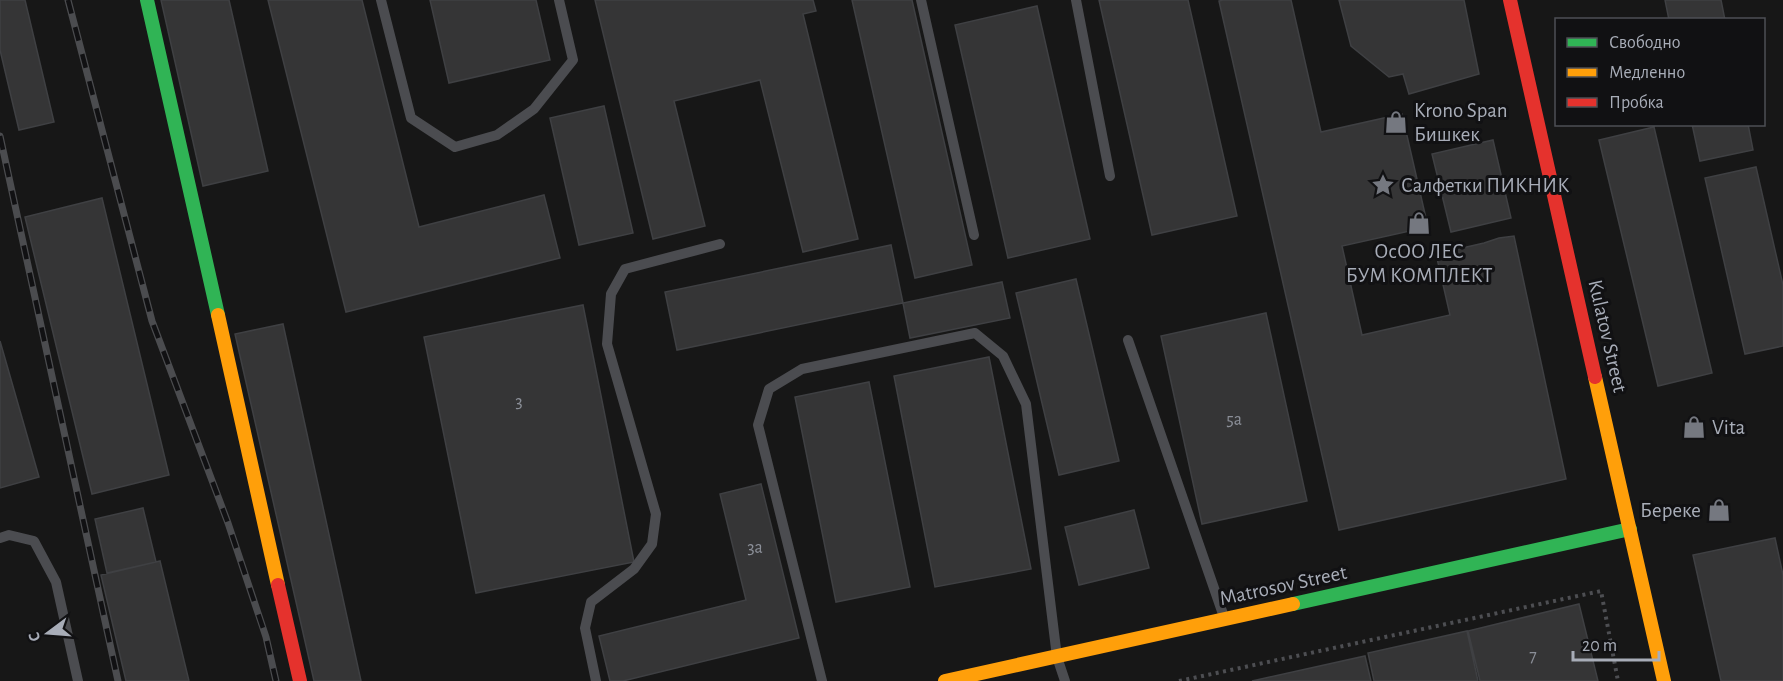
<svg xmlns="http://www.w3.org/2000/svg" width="1783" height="681" font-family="'Alegreya Sans',sans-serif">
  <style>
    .building { fill: #353536; stroke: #3f4043; stroke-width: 1.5 }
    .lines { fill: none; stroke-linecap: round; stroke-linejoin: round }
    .path { stroke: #4d4e52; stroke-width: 4; stroke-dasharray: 3 4.5; stroke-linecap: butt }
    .lane { stroke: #4b4c50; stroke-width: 10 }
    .fast { stroke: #30b455; stroke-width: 14 }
    .slow { stroke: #ff9f0a; stroke-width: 14 }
    .jam { stroke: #e5322d; stroke-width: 14 }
    .rail-casing { stroke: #4b4c4f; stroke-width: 7 }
    .rail { stroke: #111113; stroke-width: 4.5; stroke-dasharray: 14; stroke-linecap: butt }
    .labels { text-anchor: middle; stroke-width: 6; stroke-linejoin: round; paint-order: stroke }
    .number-label { font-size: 18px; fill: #8b8f98 }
    .poi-label { font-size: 21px; fill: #a8adb8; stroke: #111113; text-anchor: start }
    .street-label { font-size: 21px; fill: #a8adb8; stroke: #111113 }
  </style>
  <rect width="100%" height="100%" fill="#171717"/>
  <path class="building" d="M 0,0 L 25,0 L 54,122 L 19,130 L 0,50 Z
    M 161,0 L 229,0 L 268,171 L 203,186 Z
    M 268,0 L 362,0 L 419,227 L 544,195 L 560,258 L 346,312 Z
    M 430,0 L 536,0 L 550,60 L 449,83 Z
    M 595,0 L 813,0 L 816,11 L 803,14 L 858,239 L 803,252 L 760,80 L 674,101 L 705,226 L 653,239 Z
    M 852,0 L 912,0 L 972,265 L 915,278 Z
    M 1099,0 L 1188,0 L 1237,216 L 1152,235 Z
    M 1223,0 L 1291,0 L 1321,132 L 1402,114 L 1428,227 L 1342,246 L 1362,335 L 1450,315 L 1436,254 L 1484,243 L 1499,238 L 1514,236 L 1566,479 L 1339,530 L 1219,1 Z
    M 1339,0 L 1464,0 L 1479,74 L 1409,94 L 1403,74 L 1389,77 L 1351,46 Z
    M 1665,0 L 1721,0 L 1725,20 L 1669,20 Z
    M 1037,6 L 1090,239 L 1008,258 L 955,25 Z
    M 604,106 L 633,233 L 579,245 L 550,118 Z
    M 1692,124 L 1748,124 L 1753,150 L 1700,161 Z
    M 1654,127 L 1712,373 L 1658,386 L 1599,140 Z
    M 1493,140 L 1511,218 L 1451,232 L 1432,154 Z
    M 1756,167 L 1783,285 L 1783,346 L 1745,354 L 1705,178 Z
    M 102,198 L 169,475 L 92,494 L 25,217 Z
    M 891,245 L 903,303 L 677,350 L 665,292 Z
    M 1076,279 L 1119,461 L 1059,475 L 1016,293 Z
    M 1002,282 L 1010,318 L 910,338 L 903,303 Z
    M 583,305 L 634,562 L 476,593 L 424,337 Z
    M 1266,313 L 1307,501 L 1202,524 L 1161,336 Z
    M 283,324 L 361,681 L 314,681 L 235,334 Z
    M 0,341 L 39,477 L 0,488 Z
    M 989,357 L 1031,569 L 935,587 L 894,376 Z
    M 869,382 L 910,587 L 836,602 L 795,397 Z
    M 761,484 L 799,638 L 623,681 L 610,681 L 599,636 L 746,600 L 720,494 Z
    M 143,508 L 156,562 L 107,573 L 95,519 Z
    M 1134,510 L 1149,568 L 1079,585 L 1065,527 Z
    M 1775,538 L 1783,575 L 1783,681 L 1721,681 L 1693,555 Z
    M 160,561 L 189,681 L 126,681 L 101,575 Z
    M 1579,604 L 1598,681 L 1480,681 L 1468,631 Z
    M 1467,631 L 1478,681 L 1374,681 L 1368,653 Z
    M 1365,656 L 1371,681 L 1252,681 Z"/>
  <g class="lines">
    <path class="path" d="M 1179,681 L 1601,591 L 1618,681"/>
    <path class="lane" d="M 381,0 L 411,118 L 455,147 L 497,135 L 534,109 L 573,60 L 559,0
      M 921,0 L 974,235
      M 1076,0 L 1110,176
      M 1128,340 L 1224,617
      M 0,538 L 9,535 L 34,541 L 56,582 L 78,681
      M 596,681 L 585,628 L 591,602 L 634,569 L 652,544 L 656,514 L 607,344 L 611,294 L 625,269 L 720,244
      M 822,681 L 758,425 L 769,389 L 802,369 L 975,333 L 1003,356 L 1026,404 L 1057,657 L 1065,681"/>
    <path class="fast" d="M 147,0 L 218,315
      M 1293,604 L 1630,529"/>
    <path class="slow" d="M 218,315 L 278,585
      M 1595,377 L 1664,681
      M 945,681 L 1293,604"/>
    <path class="jam" d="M 1510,0 L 1595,377
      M 278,585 L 300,681"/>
    <g class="rail-casing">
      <path id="rail" d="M 68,0 L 152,321 L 228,523 L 266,637 L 276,681
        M 0,136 L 118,681"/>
    </g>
    <use href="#rail" class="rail"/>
  </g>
  <defs>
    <g id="shop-bare" transform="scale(1.8)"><path d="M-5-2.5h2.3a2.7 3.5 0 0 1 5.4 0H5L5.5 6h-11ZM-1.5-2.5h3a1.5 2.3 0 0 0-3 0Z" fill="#757880" stroke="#111113" stroke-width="2.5" paint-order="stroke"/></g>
    <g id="sight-bare" transform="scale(1.8)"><path d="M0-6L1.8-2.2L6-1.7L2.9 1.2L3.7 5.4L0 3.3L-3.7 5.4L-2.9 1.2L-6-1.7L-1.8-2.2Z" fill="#757880" stroke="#111113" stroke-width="2.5" paint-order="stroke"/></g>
  </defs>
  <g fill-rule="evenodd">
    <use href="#shop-bare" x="1396" y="122"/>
    <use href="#sight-bare" x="1383" y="185"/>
    <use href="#shop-bare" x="1419" y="223"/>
    <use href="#shop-bare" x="1694" y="427"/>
    <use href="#shop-bare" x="1719" y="510"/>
  </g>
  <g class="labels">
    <g class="number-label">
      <text x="519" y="407">3</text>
      <text x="1234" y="425">5а</text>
      <text x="755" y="553">3а</text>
      <text x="1533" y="662">7</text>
    </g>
    <g class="poi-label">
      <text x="1414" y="117">Krono Span<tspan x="1414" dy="24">Бишкек</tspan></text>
      <text x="1401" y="192">Салфетки ПИКНИК</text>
      <text x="1419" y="258" text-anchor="middle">ОсОО ЛЕС<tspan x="1419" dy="24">БУМ КОМПЛЕКТ</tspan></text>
      <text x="1712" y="434">Vita</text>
      <text x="1701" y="517" text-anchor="end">Береке</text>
    </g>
    <g class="street-label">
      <text transform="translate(1608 336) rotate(77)" y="7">Kulatov Street</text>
      <text transform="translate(1283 585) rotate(-12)" y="7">Matrosov Street</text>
    </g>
  </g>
  <rect x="1555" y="18" width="210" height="108" fill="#111113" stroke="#4d4f55" stroke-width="1.5"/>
  <rect x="1567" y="38" width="30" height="9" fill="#30b455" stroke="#4d4f55" stroke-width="1.5"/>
  <text x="1609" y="48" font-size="18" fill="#a8adb8">Свободно</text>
  <rect x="1567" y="68" width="30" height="9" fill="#ff9f0a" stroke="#4d4f55" stroke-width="1.5"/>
  <text x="1609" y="78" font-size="18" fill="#a8adb8">Медленно</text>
  <rect x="1567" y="98" width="30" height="9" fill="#e5322d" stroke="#4d4f55" stroke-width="1.5"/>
  <text x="1609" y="108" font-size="18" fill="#a8adb8">Пробка</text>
  <g transform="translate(48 633) rotate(254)" stroke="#111113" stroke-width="4.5" paint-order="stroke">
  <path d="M0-4.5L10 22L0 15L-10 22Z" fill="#a8adb8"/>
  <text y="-9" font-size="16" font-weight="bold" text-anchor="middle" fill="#a8adb8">С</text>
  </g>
  <path d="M1573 651v9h86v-9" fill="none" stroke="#a8adb8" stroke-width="3"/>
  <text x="1582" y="651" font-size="18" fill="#a8adb8" stroke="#111113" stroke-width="4.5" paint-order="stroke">20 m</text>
</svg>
